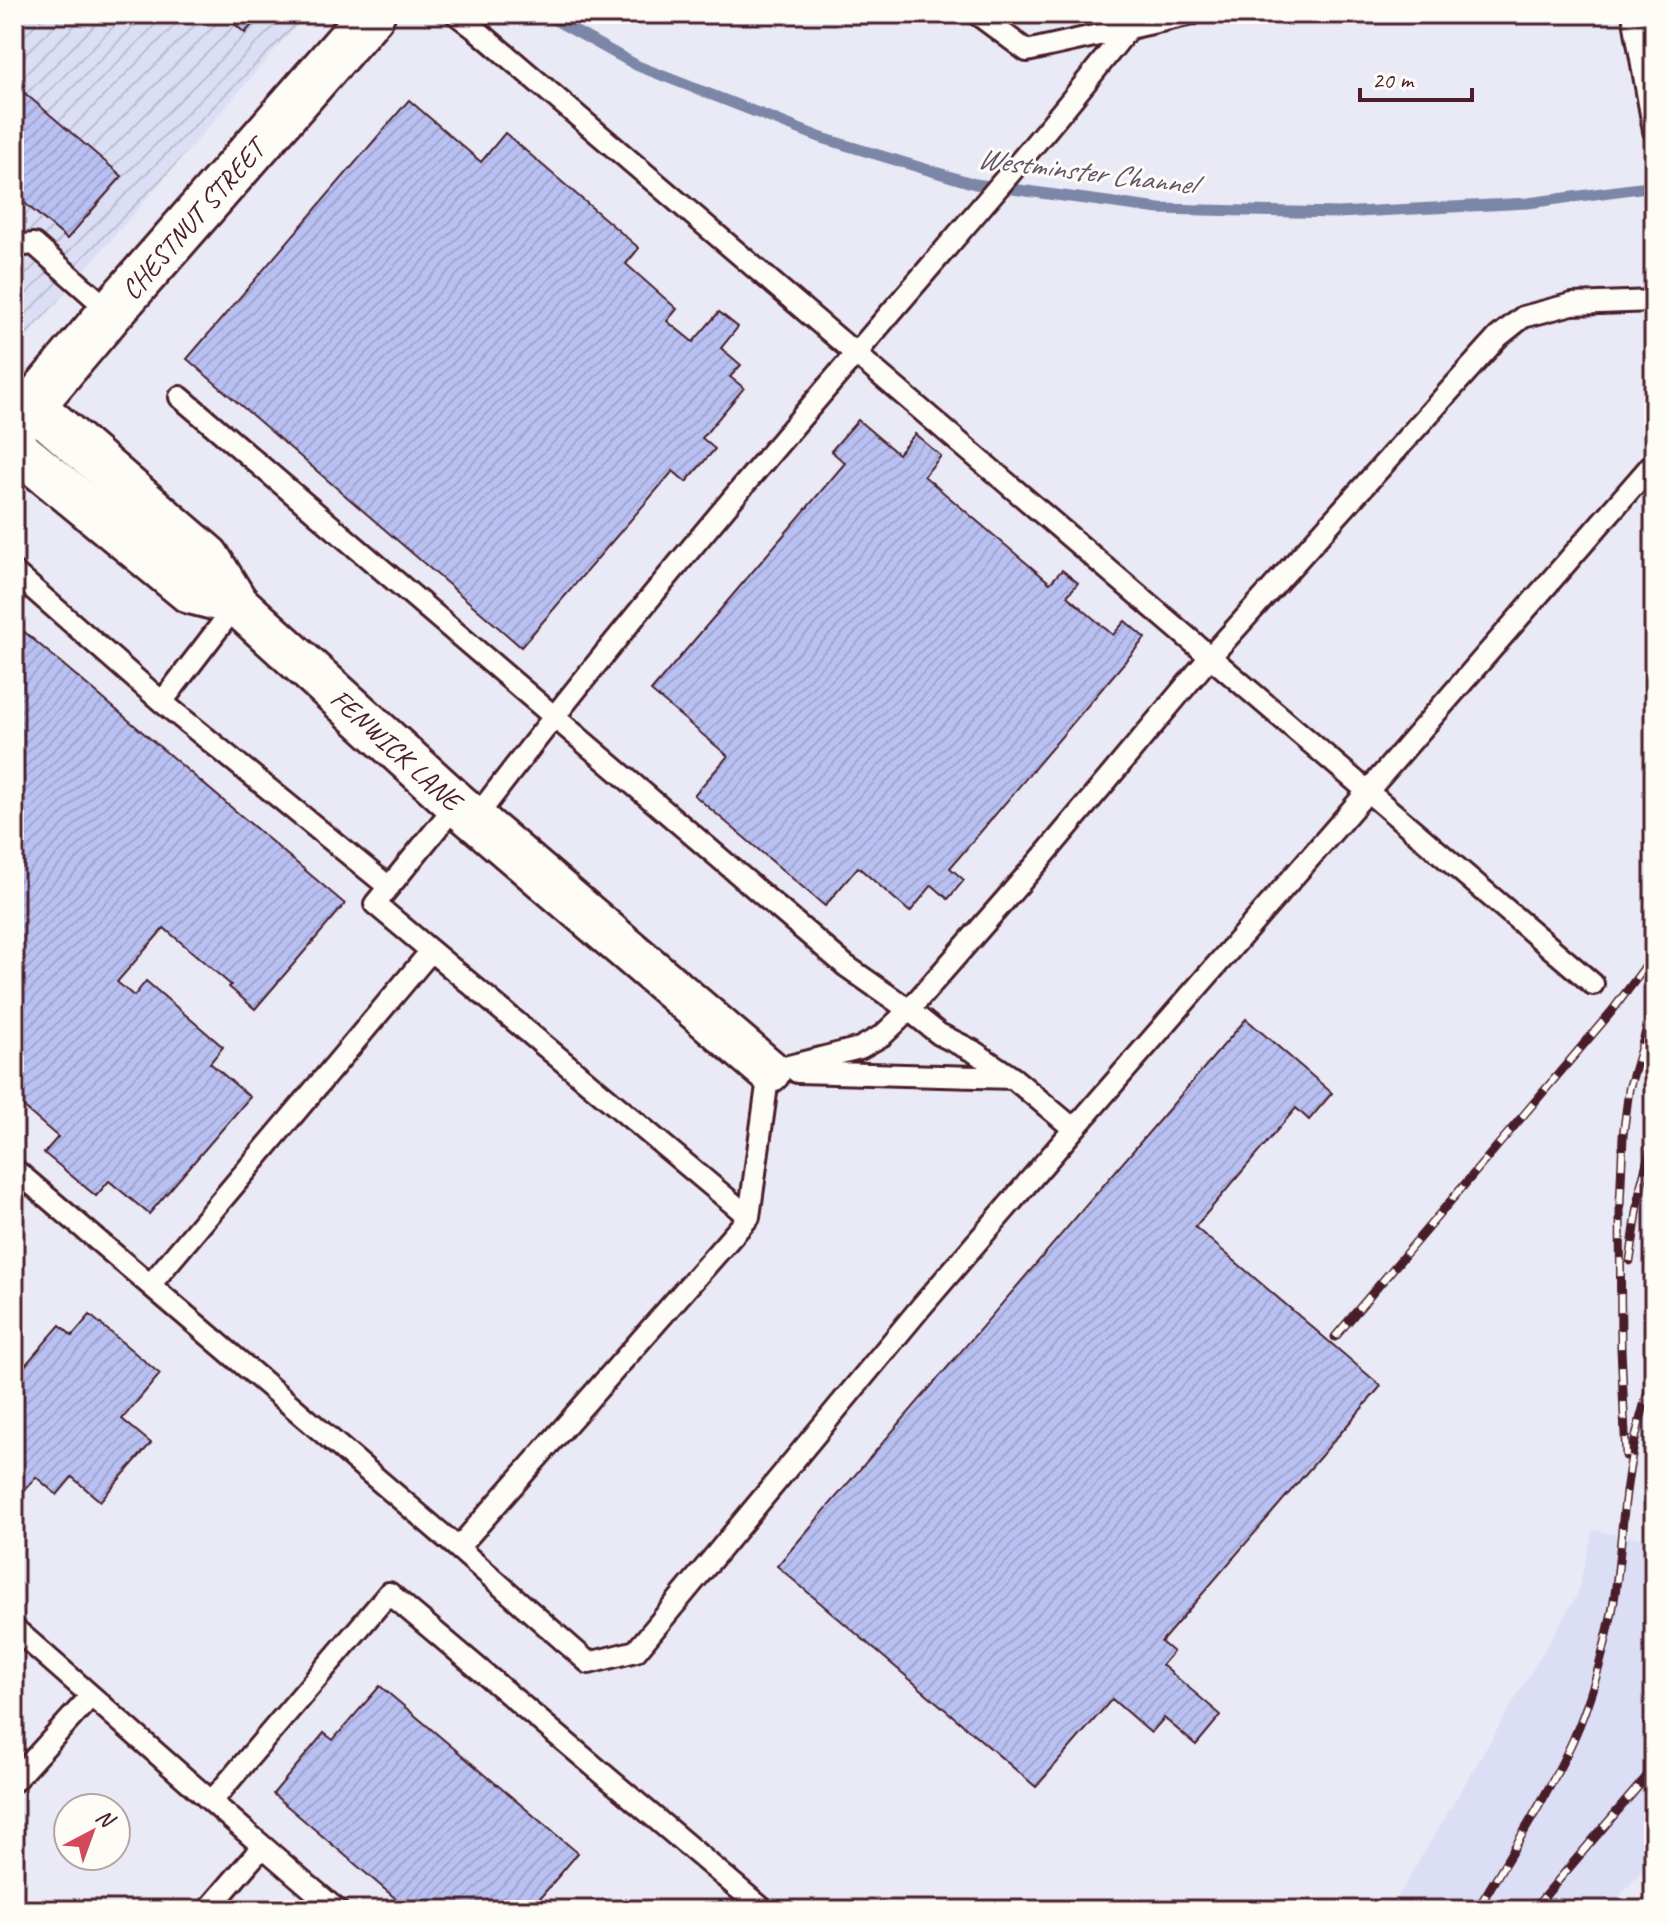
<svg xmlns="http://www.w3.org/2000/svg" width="1668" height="1924" font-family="Caveat,sans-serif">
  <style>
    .built { fill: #dbdef5 }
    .industrial { fill: url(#industrial-furrows) }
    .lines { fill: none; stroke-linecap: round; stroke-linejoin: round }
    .stream { stroke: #7c86a6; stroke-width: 11 }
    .building { fill: url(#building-hatch); stroke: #4a1f2b; stroke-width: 2 }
    .lane-casing { stroke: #4a1f2b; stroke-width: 26 }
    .street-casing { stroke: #4a1f2b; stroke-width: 48 }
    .secondary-casing { stroke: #4a1f2b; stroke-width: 50 }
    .lane { stroke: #fdfcf7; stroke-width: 20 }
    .street { stroke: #fdfcf7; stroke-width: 42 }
    .secondary { stroke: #fdfcf7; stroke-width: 44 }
    .rail-casing { stroke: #4a1f2b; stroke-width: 9 }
    .rail { stroke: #fdfcf7; stroke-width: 6; stroke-dasharray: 18; stroke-linecap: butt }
    .labels { text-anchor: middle; stroke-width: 6; stroke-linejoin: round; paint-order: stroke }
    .street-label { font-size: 28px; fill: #4a1f2b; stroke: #fdfcf7 }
    .water-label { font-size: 30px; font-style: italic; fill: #635368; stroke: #fdfcf7 }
  </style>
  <defs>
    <pattern id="industrial-furrows" width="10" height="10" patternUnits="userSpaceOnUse" patternTransform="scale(2)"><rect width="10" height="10" fill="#dbdef5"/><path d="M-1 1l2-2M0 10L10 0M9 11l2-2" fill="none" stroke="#bdbed2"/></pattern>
    <pattern id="building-hatch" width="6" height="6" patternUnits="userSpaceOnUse" patternTransform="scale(2)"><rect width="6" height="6" fill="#b9c1f2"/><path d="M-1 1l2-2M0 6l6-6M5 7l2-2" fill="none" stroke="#a1a5d0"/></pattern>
  </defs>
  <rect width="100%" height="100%" fill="#e9eaf6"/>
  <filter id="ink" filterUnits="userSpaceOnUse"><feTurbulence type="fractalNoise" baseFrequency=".0125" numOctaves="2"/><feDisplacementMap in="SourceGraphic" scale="16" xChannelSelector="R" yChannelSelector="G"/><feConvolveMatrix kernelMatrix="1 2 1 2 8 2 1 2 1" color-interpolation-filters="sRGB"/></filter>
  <g filter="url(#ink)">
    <path class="built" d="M 1593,1530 L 1654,1541 L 1654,1856 L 1608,1910 L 1390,1910 L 1577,1595 Z"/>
    <path class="industrial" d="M 14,14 L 306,14 L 14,352 Z"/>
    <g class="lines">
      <path class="stream" d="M 544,14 L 638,66 L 822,138 L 975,184 L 1159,209 L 1338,213 L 1528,203 L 1654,186"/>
    </g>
    <path class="building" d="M 223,14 L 261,14 L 245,33 Z
      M 14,84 L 122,176 L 67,239 L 14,194 Z
      M 409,100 L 481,162 L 505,133 L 639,248 L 626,264 L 677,309 L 667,321 L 693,342 L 719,312 L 738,327 L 721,348 L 741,365 L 730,377 L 744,388 L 702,438 L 715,449 L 686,482 L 673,471 L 521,647 L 187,359 Z
      M 858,420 L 898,454 L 915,434 L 941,456 L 924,476 L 1050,583 L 1062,570 L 1078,583 L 1067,596 L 1113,635 L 1125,621 L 1145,638 L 950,868 L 964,880 L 948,899 L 932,885 L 910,912 L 858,867 L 825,906 L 694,795 L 728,756 L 651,691 L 845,463 L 831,451 Z
      M 14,623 L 345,904 L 255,1009 L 229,987 L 231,985 L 164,928 L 117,982 L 134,996 L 146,981 L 223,1047 L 210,1063 L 250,1097 L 149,1214 L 109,1181 L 96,1196 L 44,1153 L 58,1137 L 14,1099 Z
      M 1246,1019 L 1332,1093 L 1309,1120 L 1296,1108 L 1195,1227 L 1381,1386 L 1161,1642 L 1173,1652 L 1162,1665 L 1221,1715 L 1196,1745 L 1164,1718 L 1151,1733 L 1112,1699 L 1036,1787 L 777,1566 Z
      M 90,1315 L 160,1374 L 122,1419 L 151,1443 L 100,1501 L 72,1477 L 57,1495 L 36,1477 L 14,1502 L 14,1378 L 60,1325 L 72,1336 Z
      M 380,1686 L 578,1853 L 530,1910 L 409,1910 L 273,1794 L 324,1733 L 333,1740 Z"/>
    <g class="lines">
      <g class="lane-casing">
        <path id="lane" d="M 456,14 L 478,31 L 1593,984
          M 977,14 L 1027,51 L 1192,14
          M 1633,14 L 1654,131
          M 14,246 L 34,244 L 111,312
          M 180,397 L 846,966 L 909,1010 L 939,1034 L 973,1051 L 1013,1078 L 1074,1129 L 1654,462
          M 14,572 L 162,702 L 389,887
          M 162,702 L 237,604
          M 474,820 C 595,661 723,508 853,357 C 945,248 1040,142 1128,29
          M 431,951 L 150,1285 L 458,1548 L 749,1217 L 375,904 L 457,804
          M 769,1071 L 860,1048 L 883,1035 L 909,1010 L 1040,860 L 1210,657 L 1498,337 L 1523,317 L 1572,304 L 1654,301
          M 797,1072 L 1013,1078
          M 14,1169 L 150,1285
          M 749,1217 L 769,1071
          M 458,1548 L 589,1663 L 636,1651 L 921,1307 L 1074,1129
          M 14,1628 C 122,1722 228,1818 337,1910
          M 14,1781 L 91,1696
          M 212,1801 L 389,1593 L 764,1910
          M 208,1910 L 262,1847"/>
      </g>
      <g class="street-casing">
        <g id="street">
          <path d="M 32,405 L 208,557 L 237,604"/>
          <path id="s1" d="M 14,447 L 190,592 L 237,604 L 457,804 L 769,1071"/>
        </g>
      </g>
      <g class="secondary-casing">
        <g id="secondary">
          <path id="s2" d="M 14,427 L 111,312 L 372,14"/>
        </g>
      </g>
      <use href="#lane" class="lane"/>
      <use href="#street" class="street"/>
      <use href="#secondary" class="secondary"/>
      <g class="rail-casing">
        <path id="rail" d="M 1630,1261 L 1641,1185 L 1654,1136
          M 1335,1337 L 1612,1011 L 1654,955
          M 1626,1456 L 1621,1348 L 1620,1205 L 1623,1136 L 1629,1089 L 1654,1004
          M 1477,1910 C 1510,1854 1546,1799 1573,1740 C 1591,1700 1603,1656 1612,1612 C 1620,1570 1621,1527 1627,1485 C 1632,1447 1642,1409 1654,1373
          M 1533,1910 L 1654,1768"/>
      </g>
      <use href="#rail" class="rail"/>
    </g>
  </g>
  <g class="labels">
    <g class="street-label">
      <text dy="10" stroke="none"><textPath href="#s2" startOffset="274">CHESTNUT STREET</textPath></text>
      <text dy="10" stroke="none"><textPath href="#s1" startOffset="492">FENWICK LANE</textPath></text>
    </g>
    <g class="water-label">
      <text transform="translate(1086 171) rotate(7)" y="10">Westminster Channel</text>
    </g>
  </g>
  <rect width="1668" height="1924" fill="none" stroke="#fdfcf7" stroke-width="48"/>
  <rect x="24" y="24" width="1620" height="1876" fill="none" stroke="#4a1f2b" stroke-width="3" filter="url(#ink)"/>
  <g transform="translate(92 1832) rotate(41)"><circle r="38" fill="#fdfcf7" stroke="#b5a4a5" stroke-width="2"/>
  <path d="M0-6L14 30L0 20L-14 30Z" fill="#d1495b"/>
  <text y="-12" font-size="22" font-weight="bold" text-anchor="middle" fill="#4a1f2b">N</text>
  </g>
  <path d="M1360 88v12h112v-12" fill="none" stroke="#4a1f2b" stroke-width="4"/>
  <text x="1372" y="88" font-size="24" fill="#4a1f2b" stroke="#fdfcf7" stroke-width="6" paint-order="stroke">20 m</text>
</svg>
